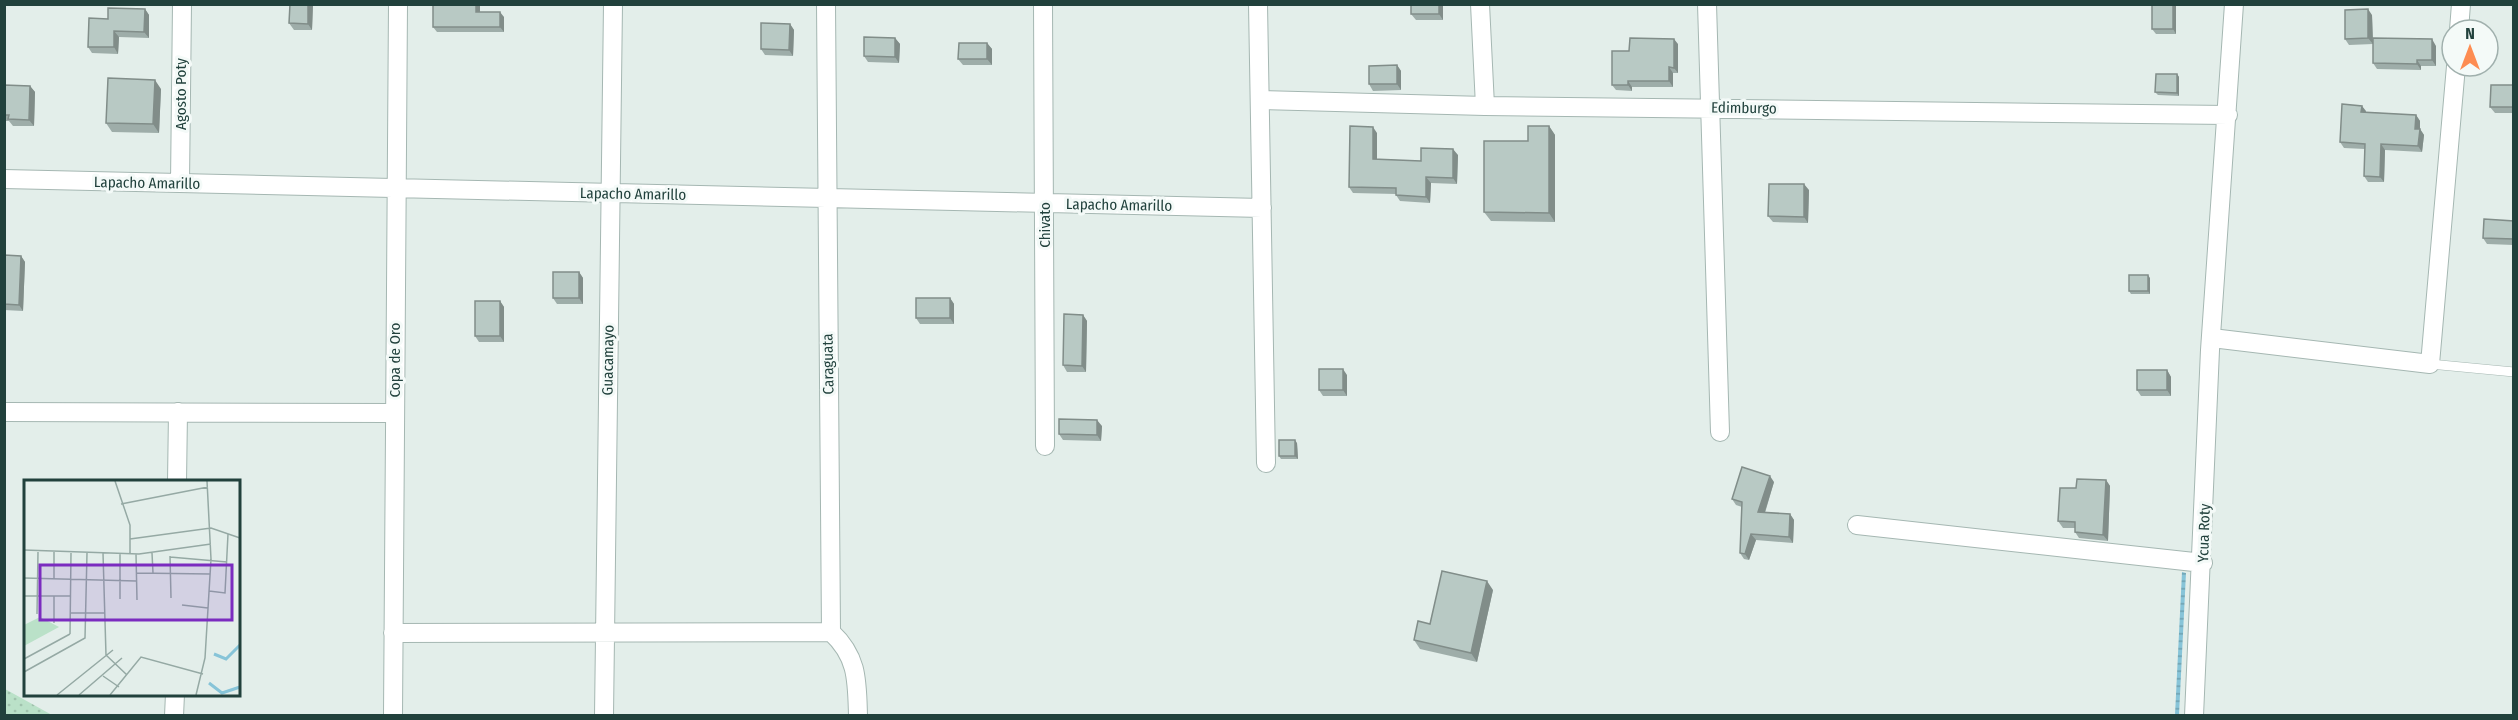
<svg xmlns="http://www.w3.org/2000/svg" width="2518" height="720" font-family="'Fira Sans Condensed',sans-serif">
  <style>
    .park { fill: url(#park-dots) }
    .water { fill: url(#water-rules) }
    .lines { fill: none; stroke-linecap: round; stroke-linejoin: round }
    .lane-casing { stroke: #a5b7b2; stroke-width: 10 }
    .street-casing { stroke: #a5b7b2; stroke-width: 20 }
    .lane { stroke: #fff; stroke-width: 9 }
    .street { stroke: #fff; stroke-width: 18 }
    .wall { fill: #9eada9 }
    .shaded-wall { fill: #818d89 }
    .building { fill: #b8c9c4; stroke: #818d89; stroke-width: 1.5 }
    .labels { text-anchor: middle; stroke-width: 6; stroke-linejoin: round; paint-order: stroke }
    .street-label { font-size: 15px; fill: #21413c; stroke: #f4faf8 }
    .inset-river { fill: none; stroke: #87c4d8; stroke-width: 3 }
    .inset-road { fill: none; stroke: #95a9a4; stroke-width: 1.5 }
    .view { fill: #7b2cbf; fill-opacity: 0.15; stroke: #7b2cbf; stroke-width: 3 }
    .inset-edge { fill: none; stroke: #21413c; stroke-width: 3 }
  </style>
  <defs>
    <pattern id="park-dots" width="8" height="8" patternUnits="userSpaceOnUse" patternTransform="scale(1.5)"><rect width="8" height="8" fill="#bae1c8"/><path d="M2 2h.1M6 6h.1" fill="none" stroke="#a0c2ad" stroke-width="1.8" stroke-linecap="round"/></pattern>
    <pattern id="water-rules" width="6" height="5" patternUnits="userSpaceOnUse" patternTransform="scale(1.5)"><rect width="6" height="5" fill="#87c4d8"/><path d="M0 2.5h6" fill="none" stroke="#6ea1b0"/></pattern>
  </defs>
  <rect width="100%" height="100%" fill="#e3eeea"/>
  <path class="park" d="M 4,689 L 5,689 L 52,715 L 5,715 Z"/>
  <path class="water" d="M 2182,572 L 2186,573 L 2179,715 L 2175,715 Z"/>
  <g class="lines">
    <g class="lane-casing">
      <path id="lane" d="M 2430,364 L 2514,372"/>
    </g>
    <g class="street-casing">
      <path id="street" d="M 826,4 L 831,632 C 858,657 857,681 858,716
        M 1043,4 L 1045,446
        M 1258,4 L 1266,463
        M 1480,4 L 1485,106
        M 1707,4 L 1720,432
        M 2459,30 L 2461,4
        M 1260,100 L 1485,106 L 2228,115
        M 4,179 L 1262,208
        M 180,183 L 182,4
        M 2212,338 L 2430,364 L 2456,66
        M 4,412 L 395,413
        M 177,482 L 178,412
        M 1857,525 L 2203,563
        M 393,633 L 831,632
        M 174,716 L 175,694
        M 393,716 L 398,4
        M 604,716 L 613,4
        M 2194,716 L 2210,350 L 2234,4"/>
    </g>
    <use href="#lane" class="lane"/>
    <use href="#street" class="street"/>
  </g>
  <path class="wall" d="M 290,4 L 313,4 L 312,30 L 294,30 L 289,23 Z
    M 1443,4 L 1443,20 L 1416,20 L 1411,14 Z
    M 2176,4 L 2176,34 L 2156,34 L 2152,29 Z
    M 480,5 L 480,12 L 504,17 L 504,32 L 437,32 L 433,27 Z
    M 145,9 L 149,15 L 149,38 L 119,37 L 118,54 L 92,53 L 88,47 L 108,19 Z
    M 2372,15 L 2373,44 L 2349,45 L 2345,39 Z
    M 790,24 L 794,30 L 793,56 L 765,55 L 761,49 Z
    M 895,38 L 900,44 L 899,63 L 868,62 L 864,56 Z
    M 987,43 L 992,49 L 992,65 L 963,65 L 958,59 Z
    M 1678,44 L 1678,73 L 1673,73 L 1673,87 L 1632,87 L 1632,91 L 1616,90 L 1612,85 L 1629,51 Z
    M 2436,46 L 2436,66 L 2421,66 L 2421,70 L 2377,69 L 2373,63 Z
    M 1397,65 L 1401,71 L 1401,90 L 1373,91 L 1369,84 Z
    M 2177,74 L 2179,77 L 2179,96 L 2158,95 L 2155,92 Z
    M 4,85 L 30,86 L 35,92 L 34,126 L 13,126 L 9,121 L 4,121 Z
    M 2514,85 L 2514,113 L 2495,113 L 2490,107 Z
    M 161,89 L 159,133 L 112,132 L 106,123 Z
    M 2362,106 L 2365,112 L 2416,115 L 2420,121 L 2420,129 L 2424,135 L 2422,152 L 2385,150 L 2384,182 L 2368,182 L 2364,176 L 2365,149 L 2344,148 L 2340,142 Z
    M 1549,126 L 1555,135 L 1555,222 L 1491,221 L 1484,212 L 1528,141 Z
    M 1377,133 L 1377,159 L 1421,161 L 1458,155 L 1457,184 L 1431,183 L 1430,203 L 1400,201 L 1396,195 L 1396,194 L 1353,193 L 1349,187 Z
    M 1809,190 L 1808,223 L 1773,222 L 1768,216 Z
    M 2514,221 L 2514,245 L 2487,244 L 2483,238 Z
    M 4,255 L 21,256 L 25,262 L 23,311 L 4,310 Z
    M 579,272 L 583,278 L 583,304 L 557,304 L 553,298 Z
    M 2150,278 L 2150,294 L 2131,294 L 2129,291 Z
    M 950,298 L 954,304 L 954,324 L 920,324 L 916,318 Z
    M 500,301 L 504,307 L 504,342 L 479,342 L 475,336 Z
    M 1083,315 L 1087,321 L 1086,372 L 1067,372 L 1063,365 Z
    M 2167,370 L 2171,377 L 2171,396 L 2141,396 L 2137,390 Z
    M 1347,375 L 1347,396 L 1323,396 L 1319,390 Z
    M 1102,426 L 1101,441 L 1063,440 L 1059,434 Z
    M 1297,443 L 1298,459 L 1281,459 L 1279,456 Z
    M 2106,480 L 2110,486 L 2108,541 L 2079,538 L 2075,532 L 2075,528 L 2063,528 L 2058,521 L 2076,488 Z
    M 1774,482 L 1765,513 L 1790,514 L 1794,520 L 1793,543 L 1756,540 L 1749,560 L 1744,559 L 1740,553 L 1742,507 L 1736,505 L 1732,499 Z
    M 1493,590 L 1477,662 L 1420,649 L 1414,640 L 1430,624 Z"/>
  <path class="shaded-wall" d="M 308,4 L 313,4 L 312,30 L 308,24 Z
    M 476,4 L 480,5 L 480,17 L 476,12 Z
    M 1439,4 L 1443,4 L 1443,20 L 1439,14 Z
    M 2173,4 L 2176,4 L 2176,34 L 2173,29 Z
    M 145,9 L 149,15 L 149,38 L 144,32 Z
    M 2368,9 L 2372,15 L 2373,44 L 2368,38 Z
    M 500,12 L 504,17 L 504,32 L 500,27 Z
    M 790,24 L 794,30 L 793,56 L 789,50 Z
    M 114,31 L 119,37 L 118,54 L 114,47 Z
    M 895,38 L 900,44 L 899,63 L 895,57 Z
    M 1674,39 L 1678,44 L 1678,73 L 1674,68 Z
    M 2432,39 L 2436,46 L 2436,66 L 2432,60 Z
    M 987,43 L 992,49 L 992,65 L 987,59 Z
    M 2417,60 L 2421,66 L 2421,70 L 2417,64 Z
    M 1397,65 L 1401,71 L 1401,90 L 1397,84 Z
    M 1669,67 L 1673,73 L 1673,87 L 1669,81 Z
    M 2177,74 L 2179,77 L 2179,96 L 2177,93 Z
    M 155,80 L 161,89 L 159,133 L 153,124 Z
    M 1628,81 L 1632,87 L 1632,91 L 1628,85 Z
    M 30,86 L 35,92 L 34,126 L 29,120 Z
    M 2362,106 L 2366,111 L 2365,118 L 2361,112 Z
    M 2416,115 L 2420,121 L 2420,129 L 2424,135 L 2422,152 L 2418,146 L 2415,129 Z
    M 1549,126 L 1555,135 L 1555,222 L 1549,213 Z
    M 1373,127 L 1377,133 L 1377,165 L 1373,159 Z
    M 2381,144 L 2385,150 L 2384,182 L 2380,177 Z
    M 1453,149 L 1458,155 L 1457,184 L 1453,178 Z
    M 1426,177 L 1431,183 L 1430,203 L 1426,197 Z
    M 1804,184 L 1809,190 L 1808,223 L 1804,217 Z
    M 21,256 L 25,262 L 23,311 L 19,305 Z
    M 579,272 L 583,278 L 583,304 L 579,298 Z
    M 2148,275 L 2150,278 L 2150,294 L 2148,291 Z
    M 950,298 L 954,304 L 954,324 L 950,318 Z
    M 500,301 L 504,307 L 504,342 L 500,336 Z
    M 1083,315 L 1087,321 L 1086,372 L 1082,366 Z
    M 1343,369 L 1347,375 L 1347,396 L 1343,390 Z
    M 2167,370 L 2171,377 L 2171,396 L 2167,390 Z
    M 1097,420 L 1102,426 L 1101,441 L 1097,435 Z
    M 1295,440 L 1297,443 L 1298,459 L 1295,456 Z
    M 1770,476 L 1774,482 L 1763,518 L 1758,512 Z
    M 2106,480 L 2110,486 L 2108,541 L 2103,535 Z
    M 1790,514 L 1794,520 L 1793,543 L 1789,537 Z
    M 1751,534 L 1756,540 L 1749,560 L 1745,554 Z
    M 1487,581 L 1493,590 L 1477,662 L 1471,653 Z"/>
  <path class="building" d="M 290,4 L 308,4 L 308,24 L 289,23 Z
    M 433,4 L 476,4 L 476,12 L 500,12 L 500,27 L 433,27 Z
    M 1411,4 L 1439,4 L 1439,14 L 1411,14 Z
    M 2152,4 L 2173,4 L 2173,29 L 2152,29 Z
    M 108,8 L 145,9 L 144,32 L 114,31 L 114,47 L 88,47 L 89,18 L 108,19 Z
    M 2368,9 L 2368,38 L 2345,39 L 2345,10 Z
    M 761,23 L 790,24 L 789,50 L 761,49 Z
    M 864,37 L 895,38 L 895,57 L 864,56 Z
    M 1630,38 L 1674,39 L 1674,68 L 1669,67 L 1669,81 L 1628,81 L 1628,85 L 1612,85 L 1612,51 L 1629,51 Z
    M 2373,38 L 2432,39 L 2432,60 L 2417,60 L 2417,64 L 2373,63 Z
    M 959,43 L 987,43 L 987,59 L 958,59 Z
    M 1397,65 L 1397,84 L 1369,84 L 1369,66 Z
    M 2156,74 L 2177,74 L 2177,93 L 2155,92 Z
    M 108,78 L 155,80 L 153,124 L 106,123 Z
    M 4,85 L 30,86 L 29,120 L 8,119 L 9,115 L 4,115 Z
    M 2491,85 L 2514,85 L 2514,107 L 2490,107 Z
    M 2342,104 L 2362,106 L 2361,112 L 2416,115 L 2415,129 L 2420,129 L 2418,146 L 2381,144 L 2380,177 L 2364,176 L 2365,144 L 2340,142 Z
    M 1350,126 L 1373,127 L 1373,159 L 1421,161 L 1421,148 L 1453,149 L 1453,178 L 1426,177 L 1426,197 L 1396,195 L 1396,188 L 1349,187 Z
    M 1528,126 L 1549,126 L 1549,213 L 1484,212 L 1484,141 L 1528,141 Z
    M 1769,184 L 1804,184 L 1804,217 L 1768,216 Z
    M 2484,219 L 2514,221 L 2514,239 L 2483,238 Z
    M 4,255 L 21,256 L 19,305 L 4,304 Z
    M 553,272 L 579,272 L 579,298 L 553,298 Z
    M 2129,275 L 2148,275 L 2148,291 L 2129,291 Z
    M 916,298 L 950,298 L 950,318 L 916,318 Z
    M 475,301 L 500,301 L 500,336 L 475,336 Z
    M 1064,314 L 1083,315 L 1082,366 L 1063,365 Z
    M 1319,369 L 1343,369 L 1343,390 L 1319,390 Z
    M 2137,370 L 2167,370 L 2167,390 L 2137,390 Z
    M 1059,419 L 1097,420 L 1097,435 L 1059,434 Z
    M 1279,440 L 1295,440 L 1295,456 L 1279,456 Z
    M 1742,467 L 1770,476 L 1758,512 L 1790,514 L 1789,537 L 1751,534 L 1745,554 L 1740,553 L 1742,502 L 1732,499 Z
    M 2077,479 L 2106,480 L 2103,535 L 2075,532 L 2075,522 L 2058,521 L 2060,488 L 2076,488 Z
    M 1442,571 L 1487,581 L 1471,653 L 1414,640 L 1418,621 L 1430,624 Z"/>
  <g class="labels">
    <g class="street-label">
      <text transform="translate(181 94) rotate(-90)" y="5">Agosto Poty</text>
      <text transform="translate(1744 108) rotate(1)" y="5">Edimburgo</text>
      <text transform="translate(147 183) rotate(1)" y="5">Lapacho Amarillo</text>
      <text transform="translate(633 194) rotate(1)" y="5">Lapacho Amarillo</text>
      <text transform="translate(1119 205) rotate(1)" y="5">Lapacho Amarillo</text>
      <text transform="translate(1045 225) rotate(-90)" y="5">Chivato</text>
      <text transform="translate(395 360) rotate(-90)" y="5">Copa de Oro</text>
      <text transform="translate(608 360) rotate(-89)" y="5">Guacamayo</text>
      <text transform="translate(828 364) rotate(-91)" y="5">Caraguata</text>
      <text transform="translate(2204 533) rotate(-88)" y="5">Ycua Roty</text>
    </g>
  </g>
  <g transform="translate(24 480)">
    <rect width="216" height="216" fill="#e3eeea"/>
    <path d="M 16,137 L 35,147 L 0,166 L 0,145 Z" fill="#bae1c8"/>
    <path class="inset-river" d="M 190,174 L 202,179 L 216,165M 185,203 L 198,213 L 216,207"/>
    <path class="inset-road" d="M 91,1 L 106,45 L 106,73M 97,24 L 184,7M 106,59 L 187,48 L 216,58M 0,70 L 115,74 L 187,64M 79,73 L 82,175 L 103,195M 96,73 L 96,119M 128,73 L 129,93M 112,74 L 113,120M 146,76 L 147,118M 146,77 L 203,82M 112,93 L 186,94M 0,98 L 112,101M 30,99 L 30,72M 185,111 L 201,113 L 204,54M 0,116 L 46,116M 158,125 L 184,128M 46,133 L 80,133M 13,134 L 14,72M 30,143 L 30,116M 46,154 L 47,73M 0,179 L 46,154M 0,192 L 61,158 L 63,73M 79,196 L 95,207M 33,215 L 89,170M 55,215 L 98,178M 86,215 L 117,177 L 179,194M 172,215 L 181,178 L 187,79 L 183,1"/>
    <path class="view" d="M 16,85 L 208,85 L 208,140 L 16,140 Z"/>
    <rect width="216" height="216" class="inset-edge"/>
  </g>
  <rect width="2518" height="720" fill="none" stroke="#21413c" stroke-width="12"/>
  <g transform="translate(2470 48)"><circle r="28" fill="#f4faf8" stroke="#a0b0ad" stroke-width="1.5"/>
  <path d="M0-4.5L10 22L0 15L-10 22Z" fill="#fd8c52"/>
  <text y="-9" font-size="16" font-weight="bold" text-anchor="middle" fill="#21413c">N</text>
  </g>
</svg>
